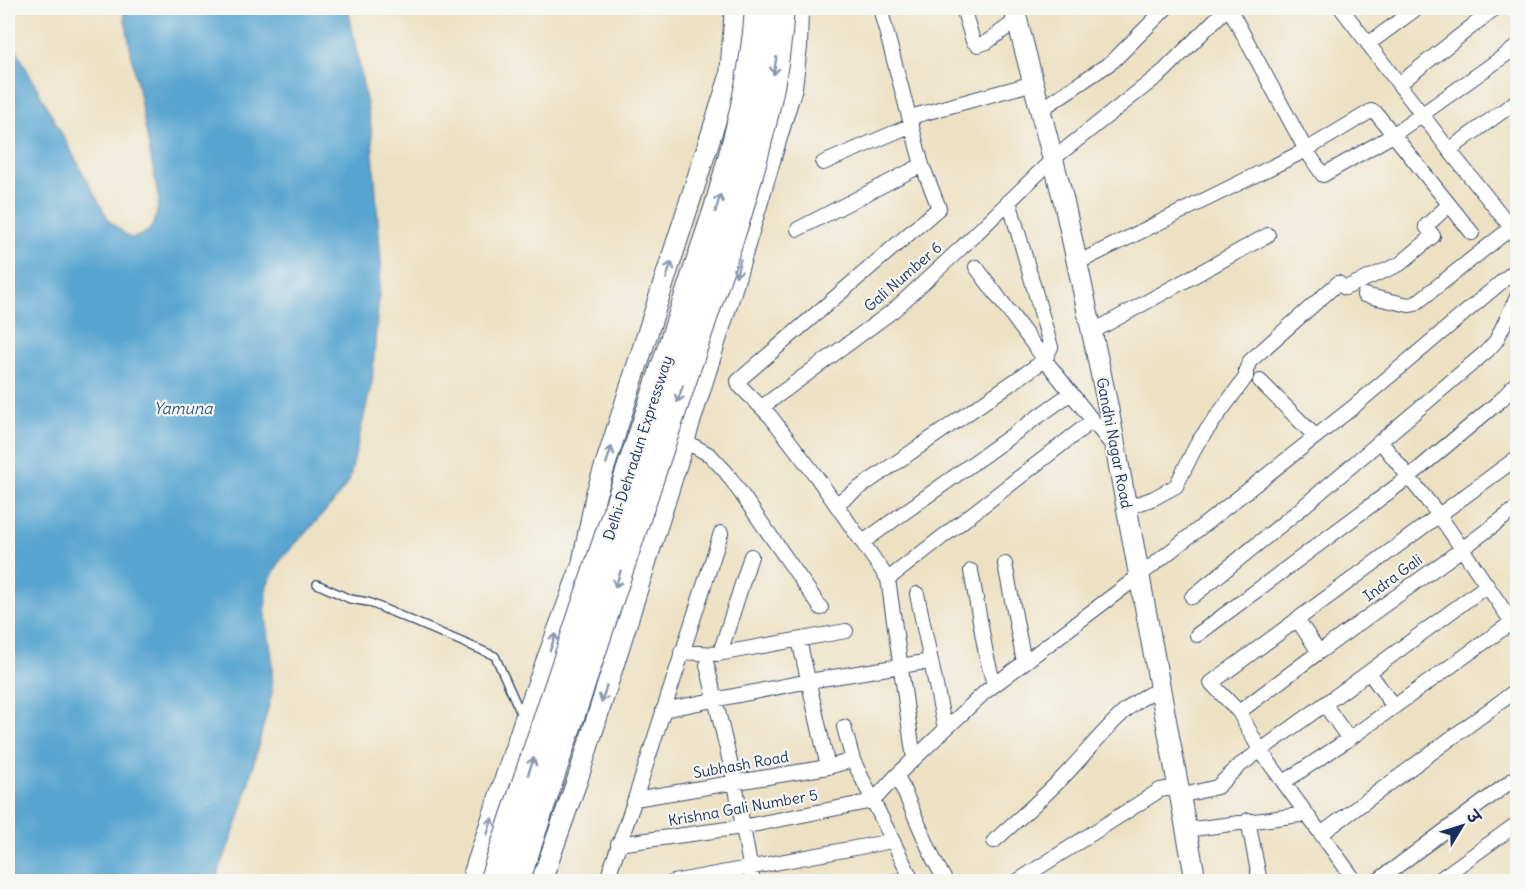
<svg xmlns="http://www.w3.org/2000/svg" width="1525" height="889" font-family="Delius,'Playpen Sans Deva',sans-serif">
  <style>
    .water { fill: #57a4d0; stroke: #396a97; stroke-width: 1.5 }
    .lines { fill: none; stroke-linecap: round; stroke-linejoin: round }
    .lane-casing { stroke: #3a4a6d; stroke-width: 10 }
    .street-casing { stroke: #3a4a6d; stroke-width: 16 }
    .secondary-casing { stroke: #3a4a6d; stroke-width: 22 }
    .lane { stroke: #fff; stroke-width: 7 }
    .street { stroke: #fff; stroke-width: 14 }
    .secondary { stroke: #fff; stroke-width: 20 }
    .highway-bridge-casing { stroke: #3a4a6d; stroke-width: 28; stroke-linecap: butt }
    .highway-bridge { stroke: #fff; stroke-width: 26 }
    .oneway { stroke: #8d97ae }
    .labels { text-anchor: middle; stroke-width: 4.5; stroke-linejoin: round; paint-order: stroke }
    .street-label { font-size: 15px; fill: #1b2f5e; stroke: #f6f6f2 }
    .water-label { font-size: 16px; font-style: italic; fill: #305886; stroke: #f6f6f2 }
  </style>
  <rect width="100%" height="100%" fill="#f6f6f2"/>
  <filter id="ink" filterUnits="userSpaceOnUse"><feTurbulence type="fractalNoise" baseFrequency=".0167" numOctaves="2"/><feDisplacementMap in="SourceGraphic" scale="12" xChannelSelector="R" yChannelSelector="G"/><feConvolveMatrix kernelMatrix="1 2 1 2 8 2 1 2 1" color-interpolation-filters="sRGB"/></filter>
  <filter id="wash" filterUnits="userSpaceOnUse"><feTurbulence type="fractalNoise" baseFrequency=".008" numOctaves="4" result="noise"/><feDisplacementMap in="SourceGraphic" scale="24" xChannelSelector="R" yChannelSelector="G"/><feGaussianBlur stdDeviation="1.35" result="paint"/><feColorMatrix in="noise" values="0 0 0 0 0 0 0 0 0 0 0 0 0 0 0 0 0 1.4 0 .05"/><feComposite in="paint" operator="in"/></filter>
  <g filter="url(#wash)">
    <rect width="100%" height="100%" fill="#ece1c2"/>
    <path class="water" d="M 123,8 L 348,8 L 371,127 L 381,264 L 372,381 L 349,481 L 332,504 L 281,559 L 267,585 L 265,610 L 272,659 L 272,692 L 240,815 L 215,881 L 8,881 L 8,35 L 109,221 L 130,238 C 154,235 156,222 159,200 Z"/>
  </g>
  <g filter="url(#ink)">
    <g class="lines">
      <g class="lane-casing">
        <path id="lane" d="M 317,584 L 350,599 L 368,602 L 495,656 L 522,716"/>
      </g>
      <g class="street-casing">
        <path id="street" d="M 880,8 L 922,165 L 939,208 L 738,381 L 739,385 L 771,417 L 816,476 L 888,579 L 914,759
          M 963,8 L 973,41 L 978,45 L 987,42 L 1017,20
          M 1229,8 L 1306,150 L 1323,175 L 1393,135 L 1518,46
          M 1341,8 L 1449,150 L 1518,236
          M 1368,44 L 1417,8
          M 1399,84 L 1495,8
          M 1040,110 L 1113,61 L 1166,8
          M 910,117 L 1034,83
          M 1449,150 L 1518,100
          M 823,163 L 912,125
          M 798,229 L 922,165
          M 1077,263 L 1306,150 L 1371,111 L 1376,113 L 1472,233
          M 976,267 L 1045,360 L 1115,449
          M 1364,295 L 1409,305 L 1415,304 L 1511,228
          M 1092,332 L 1268,235
          M 1260,381 L 1315,436
          M 762,407 L 894,310 L 961,248 L 1053,159 L 1164,71 L 1227,8
          M 683,440 L 710,455 L 726,472 L 821,608
          M 1380,441 L 1439,515 L 1518,631
          M 836,504 L 1045,360 L 1051,347 L 1009,201
          M 1127,508 L 1154,498 L 1176,486 L 1198,442 L 1246,377 L 1246,370 L 1250,361 L 1338,283 L 1345,288 L 1400,264 L 1433,236 L 1426,226 L 1449,205
          M 863,542 L 1071,393
          M 1005,564 L 1024,662
          M 971,571 L 986,654 L 994,685
          M 888,579 L 1092,421
          M 917,594 L 945,729
          M 1192,597 L 1298,511 L 1487,351 L 1496,341 L 1518,295
          M 1297,619 L 1319,652 L 1462,549 L 1518,507
          M 1197,635 L 1409,477 L 1501,400 L 1518,381
          M 799,640 L 828,767
          M 681,652 L 718,654 L 846,631
          M 720,653 L 751,556
          M 707,665 L 735,783 L 753,882
          M 1325,705 L 1349,739 L 1518,618
          M 1394,707 L 1369,672 L 1486,586
          M 663,710 L 809,681 L 931,661
          M 1239,712 L 1319,652
          M 844,727 L 853,760 L 913,882
          M 897,775 L 934,860 L 946,882
          M 1284,782 L 1349,739
          M 1180,796 L 1217,787 L 1239,766 L 1369,672
          M 635,799 L 828,767 L 853,760
          M 1248,820 L 1260,882
          M 1186,830 L 1307,814
          M 1321,834 L 1518,689
          M 994,841 C 1018,819 1043,798 1065,775 C 1090,750 1127,698 1160,690
          M 618,844 L 742,827 L 873,801 L 897,775 L 985,692 L 1139,576 L 1352,408 L 1518,268
          M 606,882 L 635,799 L 721,533
          M 673,882 L 892,841
          M 893,882 L 911,878
          M 1016,882 L 1160,790 L 1178,787
          M 1356,882 L 1260,750 L 1239,712 L 1211,683 L 1518,457
          M 1376,882 L 1518,776
          M 1436,882 L 1518,823"/>
      </g>
      <g class="secondary-casing">
        <path id="secondary" d="M 1014,8 L 1064,202 L 1108,407 L 1196,882
          M 471,882 L 524,721 L 582,565 L 596,494 L 730,76 L 735,8
          M 541,882 L 578,778 L 730,295 L 792,87 L 797,47 L 798,8"/>
      </g>
      <use href="#lane" class="lane"/>
      <use href="#street" class="street"/>
      <use href="#secondary" class="secondary"/>
      <g class="highway-bridge-casing">
        <path id="highway-bridge" d="M 492,882 L 717,209 C 736,143 754,77 758,8
          M 516,882 L 738,216 C 758,147 777,80 781,8"/>
      </g>
      <use href="#highway-bridge" class="highway-bridge"/>
    </g>
    <defs><path id="oneway-shaft" d="M-6 0H5M1.5-3L5.5 0L1.5 3" fill="none" stroke-width="1.6" stroke-linecap="round" stroke-linejoin="round" transform="scale(1.5)"/></defs>
    <g class="oneway">
      <use href="#oneway-shaft" transform="translate(775 66) rotate(99)"/>
      <use href="#oneway-shaft" transform="translate(718 203) rotate(-74)"/>
      <use href="#oneway-shaft" transform="translate(738 268) rotate(106)"/>
      <use href="#oneway-shaft" transform="translate(669 270) rotate(-72)"/>
      <use href="#oneway-shaft" transform="translate(680 394) rotate(109)"/>
      <use href="#oneway-shaft" transform="translate(609 455) rotate(-72)"/>
      <use href="#oneway-shaft" transform="translate(618 579) rotate(108)"/>
      <use href="#oneway-shaft" transform="translate(553 642) rotate(-70)"/>
      <use href="#oneway-shaft" transform="translate(604 694) rotate(107)"/>
      <use href="#oneway-shaft" transform="translate(531 766) rotate(-71)"/>
      <use href="#oneway-shaft" transform="translate(490 826) rotate(-72)"/>
    </g>
  </g>
  <g class="labels">
    <g class="street-label">
      <text transform="translate(903 277) rotate(-41)" y="5">Gali Number 6</text>
      <text transform="translate(1114 443) rotate(79)" y="5">Gandhi Nagar Road</text>
      <text transform="translate(638 448) rotate(-72)" y="5">Delhi-Dehradun Expressway</text>
      <text transform="translate(1393 578) rotate(-36)" y="5">Indra Gali</text>
      <text transform="translate(741 765) rotate(-10)" y="5">Subhash Road</text>
      <text transform="translate(743 808) rotate(-10)" y="5">Krishna Gali Number 5</text>
    </g>
    <g class="water-label">
      <text x="183" y="414">Yamuna</text>
    </g>
  </g>
  <rect width="1525" height="889" fill="none" stroke="#f6f6f2" stroke-width="30"/>
  <g transform="translate(1462 826) rotate(52)" stroke="#f6f6f2" stroke-width="4.5" paint-order="stroke">
  <path d="M0-4.5L10 22L0 15L-10 22Z" fill="#1b2f5e"/>
  <text y="-9" font-size="16" font-weight="bold" text-anchor="middle" fill="#1b2f5e">उ</text>
  </g>
</svg>
